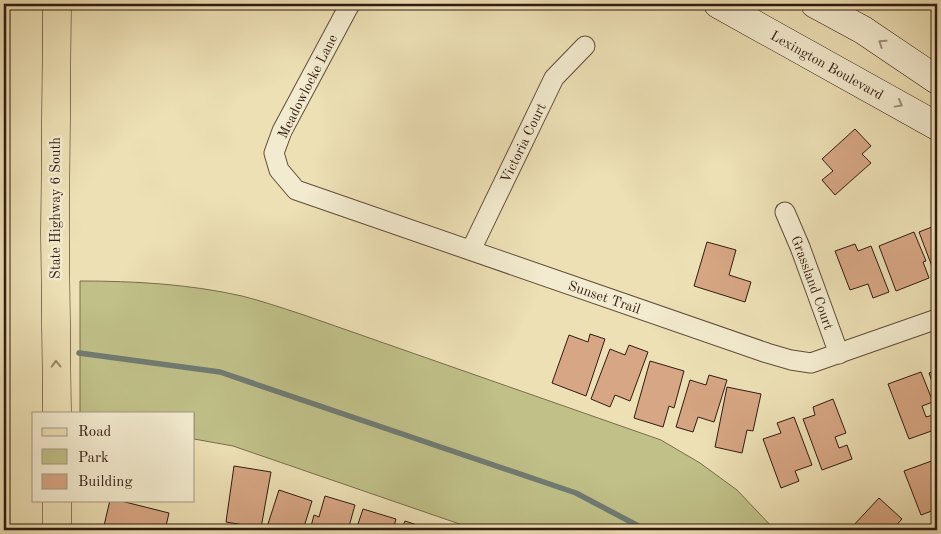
<svg xmlns="http://www.w3.org/2000/svg" width="941" height="534" font-family="'Old Standard TT',serif">
  <style>
    .green { fill: #c0c088; stroke: #786d4c }
    .lines { fill: none; stroke-linecap: round; stroke-linejoin: round }
    .stream { stroke: #707b72; stroke-width: 5.5 }
    .building { fill: #d7a684; stroke: #311a11 }
    .minor-casing { stroke: #604c3a; stroke-width: 21 }
    .secondary-casing { stroke: #311a11; stroke-width: 29 }
    .primary-casing { stroke: #311a11; stroke-width: 29 }
    .minor { stroke: #f3ebcf; stroke-width: 19 }
    .secondary { stroke: #f3ebcf; stroke-width: 28 }
    .primary { stroke: #ede0b5; stroke-width: 28 }
    .oneway { stroke: #9c8d7a }
    .oneway2 { stroke: #98876b }
    .labels { text-anchor: middle; stroke-width: 5; stroke-linejoin: round; paint-order: stroke }
    .street-label { font-size: 14px; fill: #311a11; stroke: #f3ebcf }
  </style>
  <rect width="100%" height="100%" fill="#ede0b5"/>
  <filter id="stains"><feTurbulence type="fractalNoise" baseFrequency=".004" numOctaves="4"/><feColorMatrix values="0 0 0 0 .2 0 0 0 0 .09 0 0 0 0 .02 0 0 0 .5 -.17"/></filter>
  <radialGradient id="worn" r=".72"><stop offset=".6" stop-color="#630" stop-opacity="0"/><stop offset="1" stop-color="#630" stop-opacity=".3"/></radialGradient>
  <path class="green" d="M 80,281 C 134,281 189,284 242,296 C 262,301 282,308 301,314 L 661,440 L 700,463 L 737,490 L 775,530 L 477,530 L 233,446 L 194,439 L 194,413 L 80,413 Z"/>
  <g class="lines">
    <path class="stream" d="M 79,353 L 220,372 L 576,493 L 646,530"/>
  </g>
  <path class="building" d="M 855,129 L 871,146 L 862,154 L 871,163 L 835,195 L 822,180 L 833,171 L 822,159 Z
    M 937,225 L 937,276 L 936,277 L 919,232 Z
    M 914,232 L 926,261 L 923,262 L 929,278 L 896,291 L 879,246 Z
    M 707,242 L 736,250 L 729,275 L 751,282 L 745,302 L 694,286 Z
    M 855,244 L 858,251 L 871,246 L 889,292 L 873,298 L 868,284 L 850,290 L 835,251 Z
    M 590,334 L 605,339 L 586,396 L 552,383 L 569,335 L 588,342 Z
    M 629,345 L 648,352 L 630,401 L 615,395 L 610,407 L 591,399 L 610,349 L 625,355 Z
    M 650,361 L 684,371 L 674,408 L 669,406 L 663,427 L 634,418 Z
    M 937,370 L 937,396 L 929,373 Z
    M 921,372 L 933,402 L 922,406 L 926,417 L 933,415 L 937,429 L 909,439 L 888,384 Z
    M 709,375 L 727,380 L 714,422 L 698,417 L 693,432 L 676,427 L 690,380 L 706,385 Z
    M 727,387 L 761,394 L 753,431 L 747,430 L 742,453 L 715,447 Z
    M 833,399 L 846,433 L 835,437 L 839,448 L 847,445 L 852,459 L 822,470 L 803,419 L 815,415 L 813,407 Z
    M 794,417 L 812,465 L 795,471 L 799,481 L 781,488 L 763,439 L 781,433 L 777,423 Z
    M 937,459 L 937,509 L 921,515 L 904,471 Z
    M 234,466 L 271,472 L 261,528 L 226,522 Z
    M 279,490 L 312,501 L 303,530 L 266,530 Z
    M 325,496 L 355,505 L 348,530 L 310,530 L 314,515 L 319,517 Z
    M 879,498 L 902,519 L 892,530 L 856,530 L 852,527 Z
    M 110,500 L 117,500 L 169,513 L 165,530 L 103,530 Z
    M 363,509 L 396,519 L 393,530 L 356,530 Z
    M 405,521 L 423,527 L 422,530 L 401,530 Z"/>
  <g class="lines">
    <g class="minor-casing">
      <g id="minor">
        <path id="s1" d="M 350,4 L 282,131 L 274,153 L 279,170 L 296,190 L 767,353 L 791,360 L 811,363 L 937,319"/>
        <path id="s2" d="M 785,212 L 800,247 L 839,354"/>
        <path id="s3" d="M 471,250 L 554,78 L 585,46"/>
      </g>
    </g>
    <g class="secondary-casing">
      <g id="secondary">
        <path id="s4" d="M 718,4 L 937,126"/>
        <path d="M 815,4 L 863,30 L 937,80"/>
      </g>
    </g>
    <g class="primary-casing">
      <path id="primary" d="M 57,4 L 55,234 L 57,413
        M 57,500 L 57,530"/>
    </g>
    <use href="#minor" class="minor"/>
    <use href="#secondary" class="secondary"/>
    <use href="#primary" class="primary"/>
  </g>
  <defs><path id="oneway-chevron" d="M-2-3.5L2.5 0L-2 3.5" fill="none" stroke-width="1.6" stroke-linecap="round" stroke-linejoin="round" transform="scale(1.25)"/></defs>
  <g class="oneway">
    <use href="#oneway-chevron" transform="translate(882 43) rotate(-146)"/>
    <use href="#oneway-chevron" transform="translate(899 104) rotate(29)"/>
  </g>
  <use class="oneway2" href="#oneway-chevron" transform="translate(56 364) rotate(-91)"/>
  <g class="labels">
    <g class="street-label">
      <text dy="5" stroke="none"><textPath href="#s4" startOffset="125">Lexington Boulevard</textPath></text>
      <text transform="translate(307 86) rotate(-63)" y="5">Meadowlocke Lane</text>
      <text dy="5" stroke="none"><textPath href="#s3" startOffset="119">Victoria Court</textPath></text>
      <text transform="translate(55 208) rotate(-90)" y="5">State Highway 6 South</text>
      <text dy="5" stroke="none"><textPath href="#s2" startOffset="76">Grassland Court</textPath></text>
      <text dy="5" stroke="none"><textPath href="#s1" startOffset="538">Sunset Trail</textPath></text>
    </g>
  </g>
  <rect width="941" height="534" fill="none" stroke="#ede0b5" stroke-width="20"/>
  <rect x="5" y="5" width="931" height="524" fill="none" stroke="#311a11" stroke-width="2.5"/>
  <rect x="10" y="10" width="921" height="514" fill="none" stroke="#311a11"/>
  <rect x="32" y="412" width="162" height="90" fill="#f3ebcf" stroke="#a59783"/>
  <rect x="42" y="428" width="25" height="8" fill="#ede0b5" stroke="#a59783"/>
  <text x="78" y="436" font-size="15" fill="#311a11">Road</text>
  <rect x="42" y="449" width="25" height="15" fill="#c0c088" stroke="#a59783"/>
  <text x="78" y="462" font-size="15" fill="#311a11">Park</text>
  <rect x="42" y="474" width="25" height="15" fill="#d7a684" stroke="#a59783"/>
  <text x="78" y="486" font-size="15" fill="#311a11">Building</text>
  <rect width="100%" height="100%" filter="url(#stains)"/>
  <rect width="100%" height="100%" fill="url(#worn)"/>
</svg>
